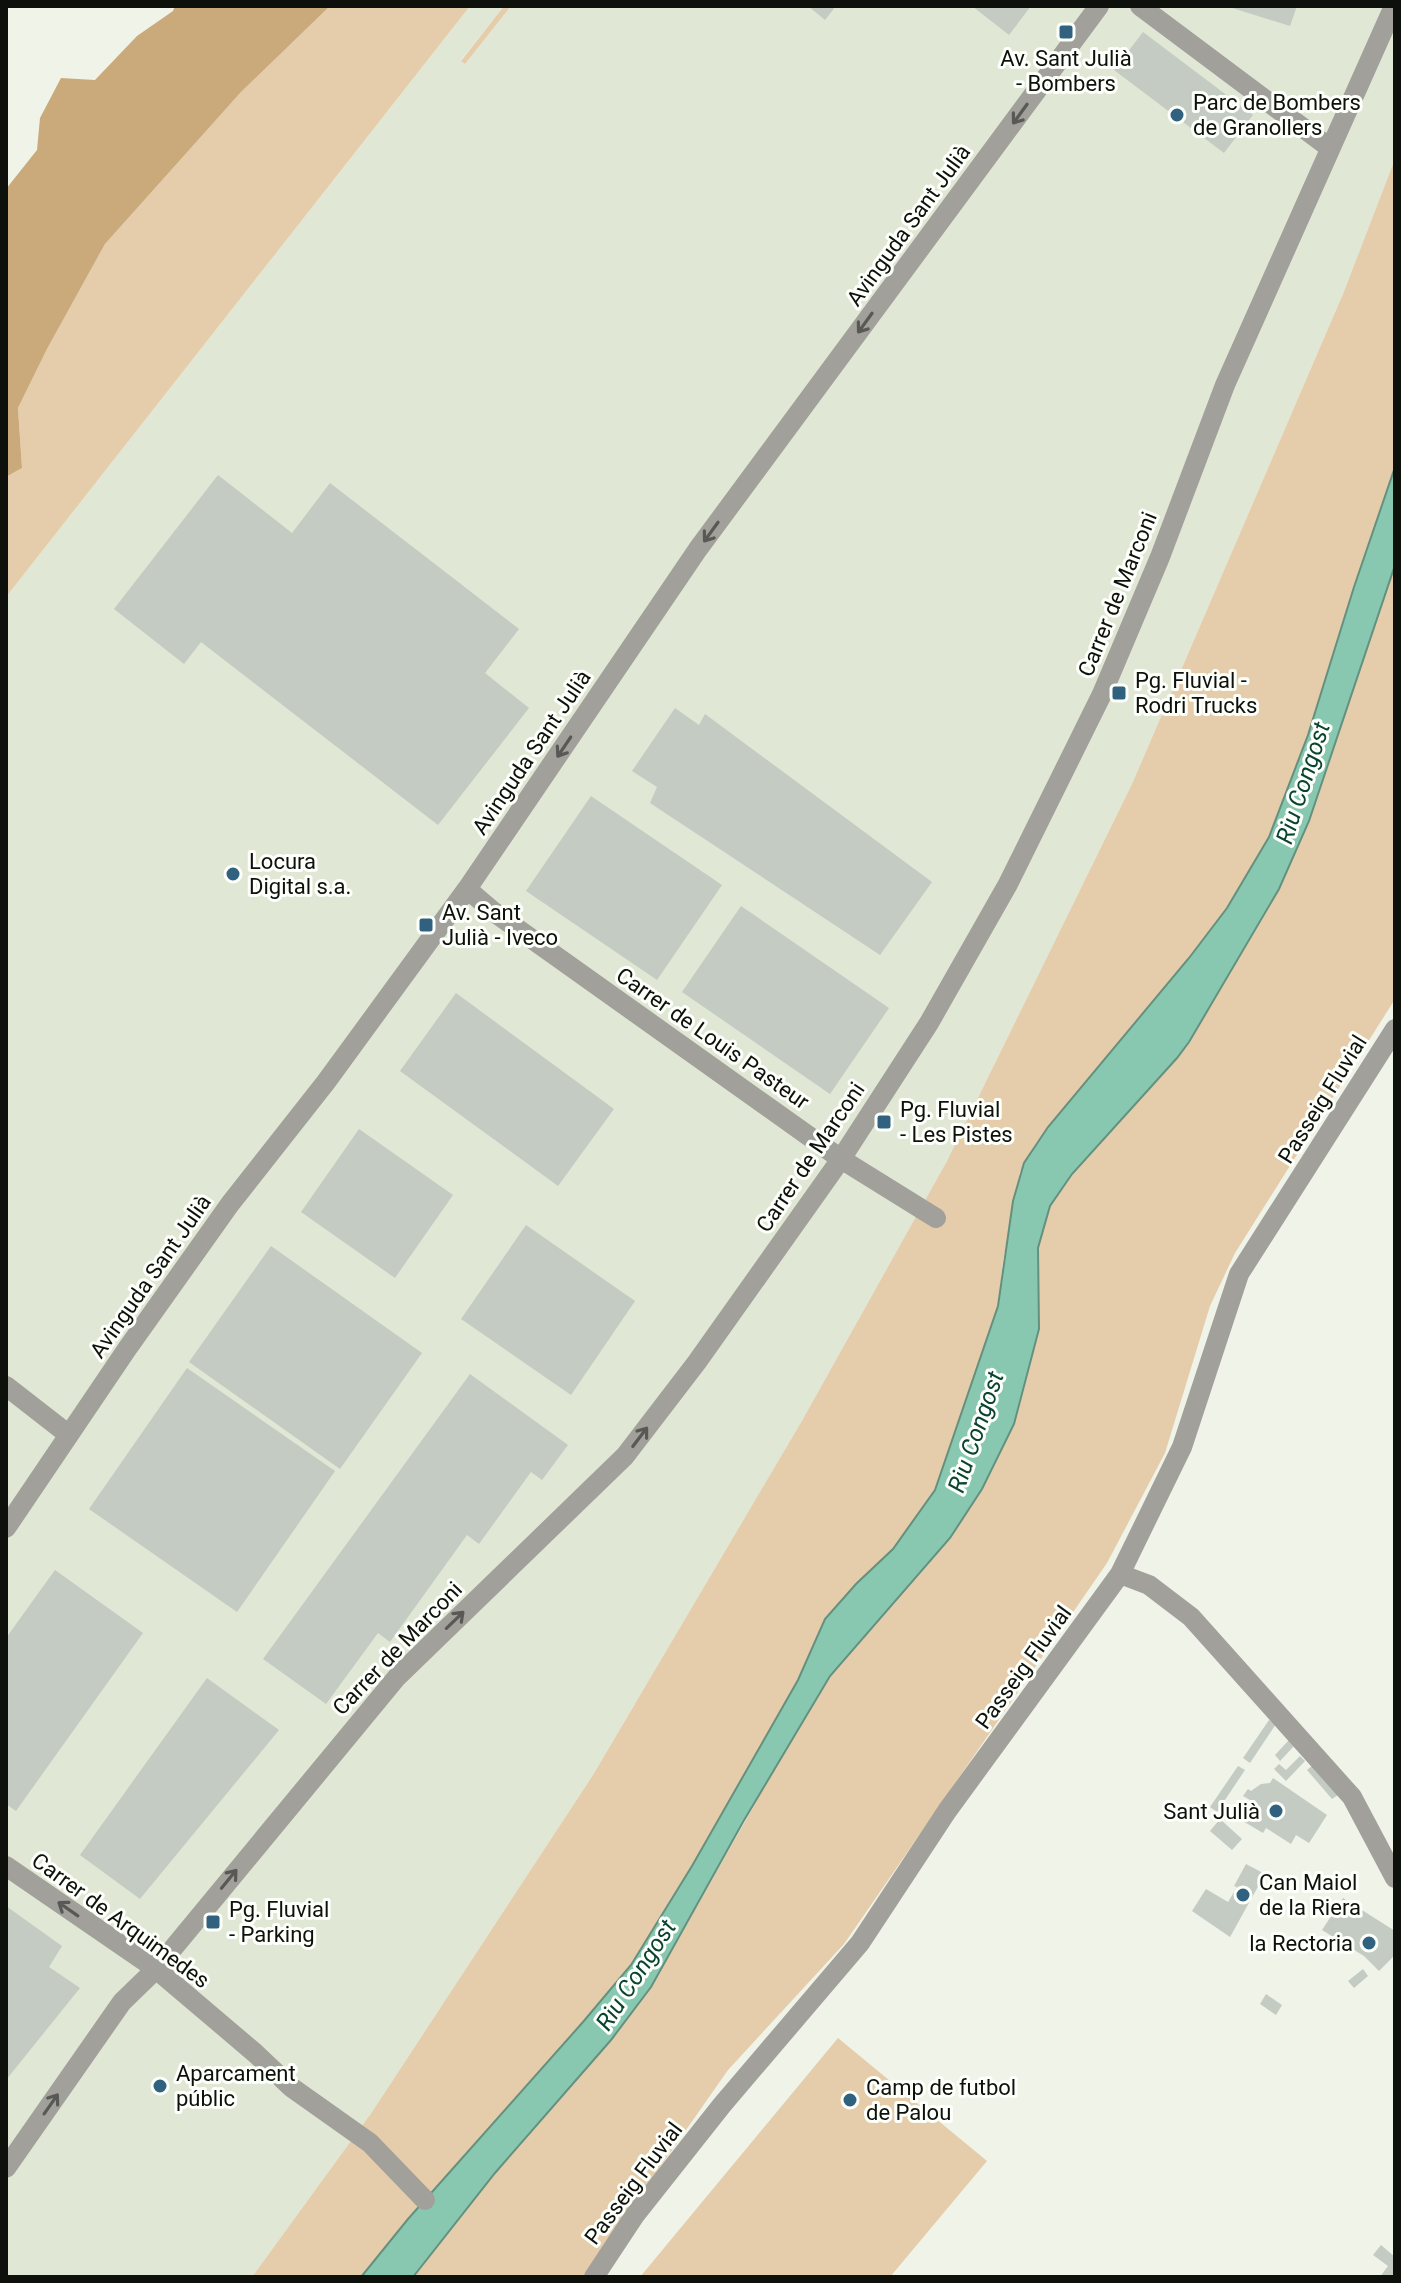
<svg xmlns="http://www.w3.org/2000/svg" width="1401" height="2283" font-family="Roboto,sans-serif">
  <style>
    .built { fill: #e1e7d5 }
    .green { fill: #e5cdab }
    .forest { fill: #caa97a }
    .water { fill: #89c8b0; stroke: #64917f; stroke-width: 2 }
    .building { fill: #c3cbc3 }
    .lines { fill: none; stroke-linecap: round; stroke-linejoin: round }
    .street { stroke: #a1a09b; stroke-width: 20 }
    .oneway { stroke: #585854 }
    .poi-dot { fill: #30617f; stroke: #fdfffb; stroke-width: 3 }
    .labels { text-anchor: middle; stroke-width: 6; stroke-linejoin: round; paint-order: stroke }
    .poi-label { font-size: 22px; fill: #0e100c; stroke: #fdfffb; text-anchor: start }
    .street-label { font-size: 22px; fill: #0e100c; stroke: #fdfffb }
    .water-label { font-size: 24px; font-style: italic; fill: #0b4333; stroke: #fdfffb }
  </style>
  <rect width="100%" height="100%" fill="#eff3e8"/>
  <path class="built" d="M 470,6 L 504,6 L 461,60 L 465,64 L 511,6 L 1395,6 L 1395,159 L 1343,294 L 1132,784 L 947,1161 L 803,1419 L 593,1775 L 372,2112 L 252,2277 L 6,2277 L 6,597 Z"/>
  <path class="green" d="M 330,6 L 470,6 L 6,597 L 6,477 L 22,468 L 18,408 L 47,349 L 105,244 L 241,92 Z
    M 504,6 L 511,6 L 465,64 L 461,61 Z
    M 1395,159 L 1395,467 L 1354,587 L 1308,735 L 1269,837 L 1227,908 L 1189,958 L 1048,1127 L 1034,1146 L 1020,1172 L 1003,1261 L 998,1306 L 935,1490 L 893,1549 L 856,1584 L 825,1619 L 798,1680 L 687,1875 L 631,1965 L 583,2022 L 408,2219 L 361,2277 L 252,2277 L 372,2112 L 593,1775 L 803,1419 L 947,1161 L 1132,784 L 1343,294 Z
    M 1395,565 L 1395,999 L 1235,1253 L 1210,1306 L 1165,1453 L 1107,1563 L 844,1944 L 728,2070 L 583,2277 L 414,2277 L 495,2173 L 611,2040 L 651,1987 L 810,1707 L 830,1676 L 1006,1440 L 1014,1424 L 1039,1329 L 1038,1248 L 1050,1206 L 1072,1174 L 1177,1058 L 1279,889 L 1309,821 Z
    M 838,2038 L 987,2161 L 890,2277 L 640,2277 Z"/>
  <path class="forest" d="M 175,6 L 330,6 L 241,92 L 105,244 L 47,349 L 18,408 L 22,468 L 6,477 L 6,189 L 37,150 L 40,118 L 61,78 L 95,80 L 137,36 L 173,11 Z"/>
  <path class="water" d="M 1395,467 L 1395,565 L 1309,821 L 1279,889 L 1189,1042 L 1177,1058 L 1072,1174 L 1050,1206 L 1038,1248 L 1039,1329 L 1014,1424 L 982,1489 L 950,1538 L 830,1676 L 743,1822 L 651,1987 L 611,2040 L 495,2173 L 413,2277 L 361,2277 L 408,2219 L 583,2022 L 631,1965 L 692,1866 L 798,1680 L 825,1619 L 856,1584 L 893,1549 L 935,1490 L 998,1306 L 1013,1201 L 1024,1163 L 1048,1127 L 1189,958 L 1227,908 L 1269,837 L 1308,735 L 1354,587 Z"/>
  <path class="building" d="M 808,6 L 836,6 L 825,20 Z
    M 972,6 L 1031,6 L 1009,35 Z
    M 1226,6 L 1297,6 L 1290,26 Z
    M 1143,32 L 1253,115 L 1224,153 L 1114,70 Z
    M 218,475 L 292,533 L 330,483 L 519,629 L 485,673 L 529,708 L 438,825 L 201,642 L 184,664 L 114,609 Z
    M 675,708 L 699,725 L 705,714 L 932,882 L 880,955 L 650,803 L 657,787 L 632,771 Z
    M 591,796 L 722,885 L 657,980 L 526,891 Z
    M 741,906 L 889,1008 L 830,1094 L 682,992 Z
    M 456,993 L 614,1109 L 558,1186 L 400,1071 Z
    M 359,1129 L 453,1195 L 395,1278 L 301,1212 Z
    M 526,1225 L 635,1301 L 571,1395 L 461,1319 Z
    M 271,1246 L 422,1353 L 340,1469 L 189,1362 Z
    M 187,1368 L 335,1471 L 237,1612 L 89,1509 Z
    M 470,1374 L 568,1445 L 542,1480 L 531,1472 L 479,1544 L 467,1535 L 390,1642 L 378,1633 L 326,1704 L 263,1659 Z
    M 55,1570 L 143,1633 L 16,1811 L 6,1804 L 6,1638 Z
    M 207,1678 L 279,1730 L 140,1899 L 80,1855 Z
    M 1269,1720 L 1276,1724 L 1250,1763 L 1243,1758 Z
    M 1289,1740 L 1295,1745 L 1280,1761 L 1275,1755 Z
    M 1300,1756 L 1305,1761 L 1286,1781 L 1274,1769 L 1279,1764 L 1286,1770 Z
    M 1313,1765 L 1338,1795 L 1332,1799 L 1307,1770 Z
    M 1238,1766 L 1245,1770 L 1217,1812 L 1210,1807 Z
    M 1273,1778 L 1327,1815 L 1309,1843 L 1296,1835 L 1291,1844 L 1266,1828 L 1263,1833 L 1231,1814 L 1236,1805 L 1241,1808 L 1250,1800 L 1243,1796 L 1248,1789 L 1251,1791 L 1261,1784 L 1270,1783 Z
    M 1220,1819 L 1242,1839 L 1232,1850 L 1210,1831 Z
    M 1246,1864 L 1265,1874 L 1230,1937 L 1192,1911 L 1206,1889 L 1228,1902 L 1237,1887 L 1234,1886 Z
    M 1343,1898 L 1395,1931 L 1395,1955 L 1379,1971 L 1364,1956 L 1322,1930 Z
    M 6,1906 L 62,1946 L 49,1967 L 80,1988 L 6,2080 Z
    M 1363,1969 L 1368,1976 L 1354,1988 L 1348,1981 Z
    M 1266,1994 L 1282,2005 L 1276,2015 L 1260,2004 Z
    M 1381,2245 L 1395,2257 L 1395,2277 L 1380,2277 L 1388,2266 L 1373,2255 Z"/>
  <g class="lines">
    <path class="street" d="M 1140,6 L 1330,148
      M 467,889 L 494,912 L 841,1159 L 936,1218
      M 6,1386 L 69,1435
      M 6,1528 L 127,1349 L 230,1204 L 326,1082 L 467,889 L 698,549 L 1099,6
      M 1120,1574 L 1149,1585 L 1191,1617 L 1352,1797 L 1395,1878
      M 6,1866 L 156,1969 L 255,2053 L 291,2087 L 370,2143 L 425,2200
      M 6,2168 L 122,2002 L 156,1969 L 397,1677 L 625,1456 L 697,1362 L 841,1159 L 929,1023 L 1008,884 L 1102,694 L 1160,557 L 1225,385 L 1394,6
      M 594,2277 L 635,2215 L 722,2105 L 860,1943 L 947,1811 L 1120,1574 L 1182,1447 L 1239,1274 L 1395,1029"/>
  </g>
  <defs><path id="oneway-shaft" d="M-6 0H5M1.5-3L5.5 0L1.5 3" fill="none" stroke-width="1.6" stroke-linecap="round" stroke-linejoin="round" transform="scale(2)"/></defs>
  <g class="oneway">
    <use href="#oneway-shaft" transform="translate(1020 114) rotate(126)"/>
    <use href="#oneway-shaft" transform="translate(865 323) rotate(126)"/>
    <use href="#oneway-shaft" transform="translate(711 532) rotate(126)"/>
    <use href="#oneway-shaft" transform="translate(564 747) rotate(124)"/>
    <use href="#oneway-shaft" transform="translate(640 1437) rotate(-53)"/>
    <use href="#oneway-shaft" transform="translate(455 1620) rotate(-44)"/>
    <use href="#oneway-shaft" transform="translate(229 1879) rotate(-51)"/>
    <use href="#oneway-shaft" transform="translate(68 1909) rotate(-145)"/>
    <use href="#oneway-shaft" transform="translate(51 2104) rotate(-55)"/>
  </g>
  <g class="poi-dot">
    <rect x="1058" y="24" width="16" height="16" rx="4"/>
    <circle cx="1177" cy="115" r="8"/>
    <rect x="1111" y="685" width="16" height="16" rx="4"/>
    <circle cx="233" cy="874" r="8"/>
    <rect x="418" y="917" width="16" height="16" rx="4"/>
    <rect x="876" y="1114" width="16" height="16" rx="4"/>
    <circle cx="1276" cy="1811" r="8"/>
    <circle cx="1243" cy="1895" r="8"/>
    <rect x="205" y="1914" width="16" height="16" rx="4"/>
    <circle cx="1369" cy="1943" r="8"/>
    <circle cx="160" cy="2086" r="8"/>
    <circle cx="850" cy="2100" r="8"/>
  </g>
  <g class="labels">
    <g class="poi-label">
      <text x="1066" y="66" text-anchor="middle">Av. Sant Julià<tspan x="1066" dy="25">- Bombers</tspan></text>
      <text x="1193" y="110">Parc de Bombers<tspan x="1193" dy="25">de Granollers</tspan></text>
      <text x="1135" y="688">Pg. Fluvial -<tspan x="1135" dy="25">Rodri Trucks</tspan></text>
      <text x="249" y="869">Locura<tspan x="249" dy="25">Digital s.a.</tspan></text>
      <text x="442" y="920">Av. Sant<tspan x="442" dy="25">Julià - Iveco</tspan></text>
      <text x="900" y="1117">Pg. Fluvial<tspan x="900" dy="25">- Les Pistes</tspan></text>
      <text x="1260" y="1819" text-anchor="end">Sant Julià</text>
      <text x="1259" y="1890">Can Maiol<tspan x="1259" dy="25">de la Riera</tspan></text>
      <text x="229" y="1917">Pg. Fluvial<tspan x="229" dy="25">- Parking</tspan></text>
      <text x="1353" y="1951" text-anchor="end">la Rectoria</text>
      <text x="176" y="2081">Aparcament<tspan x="176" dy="25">públic</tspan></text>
      <text x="866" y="2095">Camp de futbol<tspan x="866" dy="25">de Palou</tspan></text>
    </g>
    <g class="street-label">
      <text transform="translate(908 225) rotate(-54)" y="8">Avinguda Sant Julià</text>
      <text transform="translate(1117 594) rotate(-68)" y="8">Carrer de Marconi</text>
      <text transform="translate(531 752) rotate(-56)" y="8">Avinguda Sant Julià</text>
      <text transform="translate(713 1038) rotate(35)" y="8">Carrer de Louis Pasteur</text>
      <text transform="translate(1322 1099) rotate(-58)" y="8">Passeig Fluvial</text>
      <text transform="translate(810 1157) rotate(-56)" y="8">Carrer de Marconi</text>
      <text transform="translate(150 1276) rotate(-55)" y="8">Avinguda Sant Julià</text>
      <text transform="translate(397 1648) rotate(-46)" y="8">Carrer de Marconi</text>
      <text transform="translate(1023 1667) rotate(-54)" y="8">Passeig Fluvial</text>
      <text transform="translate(121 1920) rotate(36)" y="8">Carrer de Arquimedes</text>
      <text transform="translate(633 2183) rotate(-53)" y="8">Passeig Fluvial</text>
    </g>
    <g class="water-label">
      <text transform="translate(1303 783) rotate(-72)" y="8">Riu Congost</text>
      <text transform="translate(976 1432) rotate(-71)" y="8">Riu Congost</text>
      <text transform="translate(636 1975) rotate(-57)" y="8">Riu Congost</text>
    </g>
  </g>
  <rect width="1401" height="2283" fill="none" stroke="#0e100c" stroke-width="16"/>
</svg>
